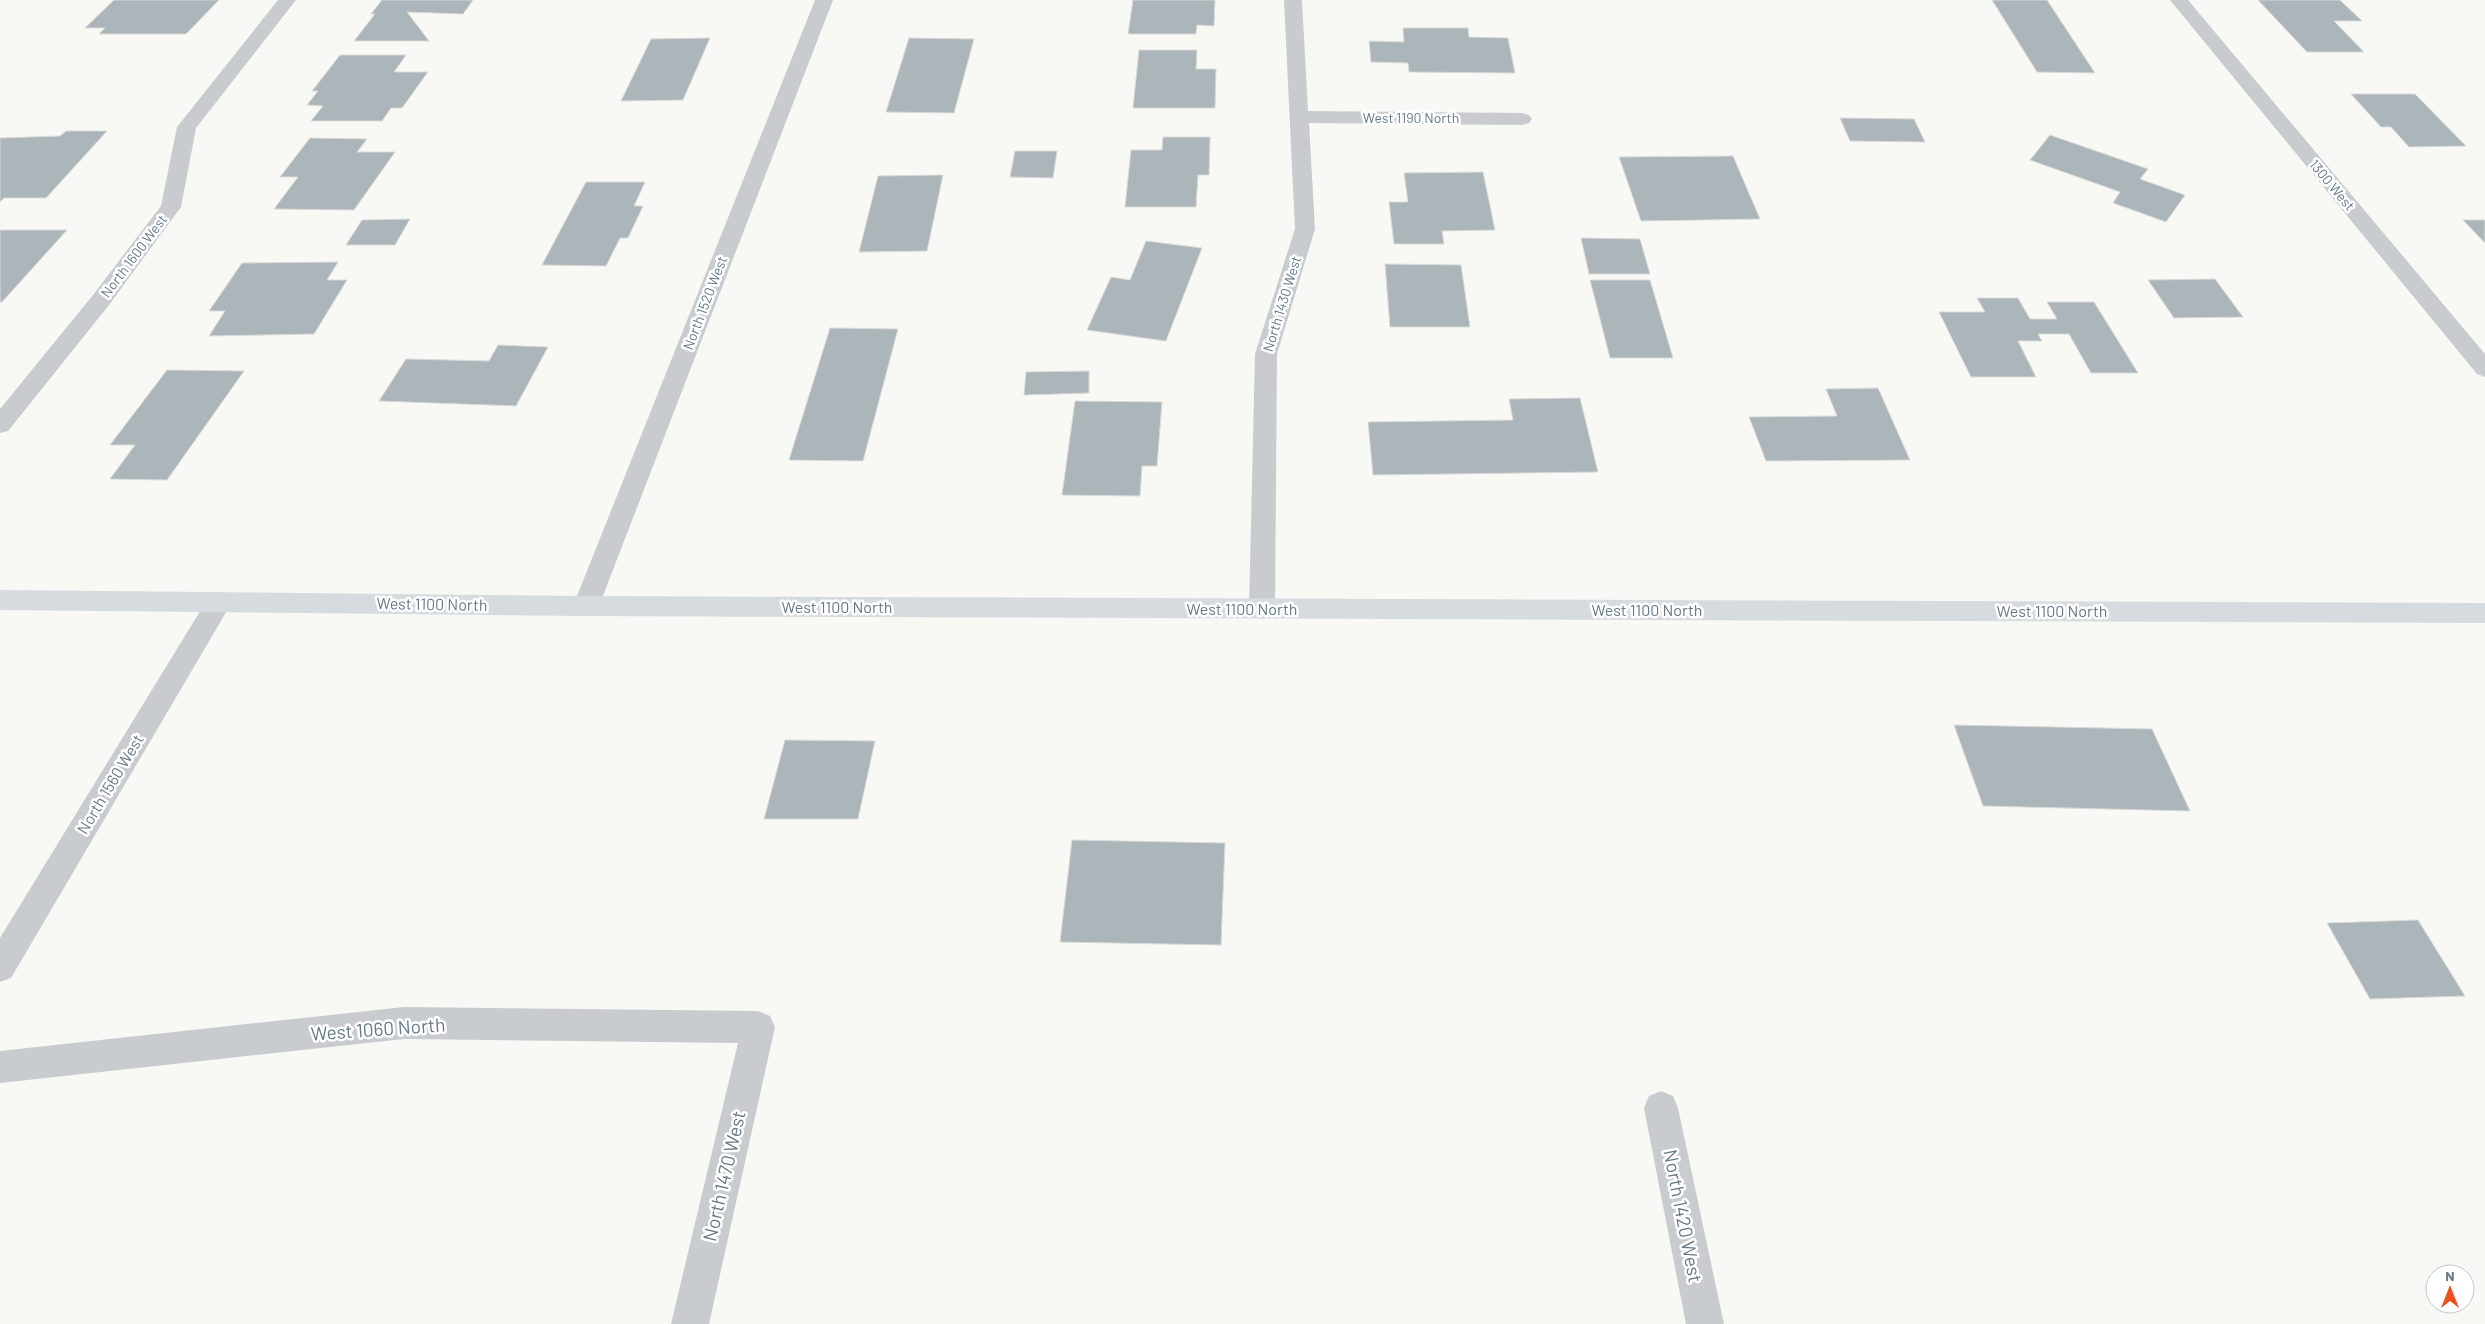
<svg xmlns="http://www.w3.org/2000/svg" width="2485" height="1324" font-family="Barlow,sans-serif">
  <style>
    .building { fill: #acb5ba; stroke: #dadad8 }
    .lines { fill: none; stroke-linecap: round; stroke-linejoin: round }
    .minor { fill: #c8cccf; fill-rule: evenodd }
    .major { fill: #d6dbdf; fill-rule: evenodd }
    .labels { text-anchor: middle; stroke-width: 5; stroke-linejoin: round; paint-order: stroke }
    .far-street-label { font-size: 14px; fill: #657988; stroke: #fff }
    .street-label { font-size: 16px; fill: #657988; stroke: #fff }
    .near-street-label { font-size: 19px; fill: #657988; stroke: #fff }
  </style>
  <rect width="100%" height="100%" fill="#f8f8f5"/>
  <path class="building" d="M 114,0 L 219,0 L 186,34 L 99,34 L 105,28 L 85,28 Z
    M 382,0 L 473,0 L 463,14 L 407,12 L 429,41 L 354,41 L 375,14 L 371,14 Z
    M 1133,0 L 1215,0 L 1214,26 L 1197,25 L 1196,34 L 1128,34 Z
    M 1992,0 L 2047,0 L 2095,73 L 2037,72 Z
    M 2258,0 L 2340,0 L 2362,21 L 2334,21 L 2364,52 L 2307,52 Z
    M 1403,28 L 1468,28 L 1469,37 L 1508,38 L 1515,73 L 1409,72 L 1408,63 L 1371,62 L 1369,41 L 1404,42 Z
    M 710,38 L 683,100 L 621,101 L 651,39 Z
    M 909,38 L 974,39 L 954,113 L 886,112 Z
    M 1139,50 L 1197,50 L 1196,69 L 1216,69 L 1215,108 L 1133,108 Z
    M 340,55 L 406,55 L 394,72 L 428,72 L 402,108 L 391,108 L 382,121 L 311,121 L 323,106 L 307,105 L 318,91 L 312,91 Z
    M 2351,94 L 2415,94 L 2466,146 L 2409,147 L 2391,127 L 2381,127 Z
    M 1840,118 L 1914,119 L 1925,142 L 1850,141 Z
    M 66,131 L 107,131 L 46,198 L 4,198 L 0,202 L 0,138 L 60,136 Z
    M 2050,135 L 2148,169 L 2140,179 L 2185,195 L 2166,222 L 2113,203 L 2120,192 L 2030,160 Z
    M 1163,137 L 1210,137 L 1209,175 L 1198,175 L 1196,207 L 1125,207 L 1131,150 L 1162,150 Z
    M 310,138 L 367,139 L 357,152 L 395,152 L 354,210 L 274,209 L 298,177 L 280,177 Z
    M 1015,151 L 1057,151 L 1053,178 L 1010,177 Z
    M 1733,156 L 1760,219 L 1641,221 L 1619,157 Z
    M 1483,172 L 1495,230 L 1442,231 L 1444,244 L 1394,244 L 1389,202 L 1408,202 L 1404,173 Z
    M 943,175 L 927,251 L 859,252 L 878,176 Z
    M 586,182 L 645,182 L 634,206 L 643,206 L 628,238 L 620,238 L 606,266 L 542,265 Z
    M 410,219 L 395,245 L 346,245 L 362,220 Z
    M 2463,220 L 2485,220 L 2485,243 Z
    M 0,230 L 67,230 L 2,302 L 0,302 Z
    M 1581,238 L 1640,239 L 1650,274 L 1589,274 Z
    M 1146,241 L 1202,248 L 1166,341 L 1087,330 L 1111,277 L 1130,280 Z
    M 338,262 L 327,280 L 347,280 L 314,334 L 209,336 L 225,311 L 209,311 L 242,263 Z
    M 1385,264 L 1461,265 L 1470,327 L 1390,327 Z
    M 2215,279 L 2243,317 L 2174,318 L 2148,280 Z
    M 1590,280 L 1650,280 L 1673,358 L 1610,358 Z
    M 1977,298 L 2018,298 L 2030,319 L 2057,319 L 2047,302 L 2094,302 L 2138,373 L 2091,373 L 2069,334 L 2038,334 L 2042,341 L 2018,341 L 2036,377 L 1971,377 L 1939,312 L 1985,312 Z
    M 830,328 L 898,329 L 863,461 L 789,460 Z
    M 498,345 L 548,347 L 516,406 L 379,401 L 406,359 L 489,361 Z
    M 167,370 L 244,371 L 167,480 L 110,479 L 135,445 L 110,445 Z
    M 1089,371 L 1089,393 L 1024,395 L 1026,372 Z
    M 1878,388 L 1910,460 L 1766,461 L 1749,417 L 1837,416 L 1826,389 Z
    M 1580,398 L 1598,472 L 1373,475 L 1368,422 L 1513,420 L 1509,399 Z
    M 1075,401 L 1162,402 L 1157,466 L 1142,466 L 1140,496 L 1062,495 Z
    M 1954,725 L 2152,729 L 2190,811 L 1983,806 Z
    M 785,740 L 875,741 L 858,819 L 764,819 Z
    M 1072,840 L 1225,843 L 1221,945 L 1060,942 Z
    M 2418,920 L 2465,996 L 2370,999 L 2327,923 Z"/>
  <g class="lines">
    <path class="minor" d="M 278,0 L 296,0 L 196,128 L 181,207 L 109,305 L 8,431 L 0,433 L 0,409 L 93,295 L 161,206 L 177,127 Z
      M 815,0 L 833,0 L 599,606 L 595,613 L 586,616 L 577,613 L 573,606 Z
      M 1284,0 L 1302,0 L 1308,111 L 1522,113 L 1529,115 L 1532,119 L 1529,123 L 1522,125 L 1309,123 L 1315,229 L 1277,354 L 1275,609 L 1271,616 L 1262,619 L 1253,616 L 1249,609 L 1255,354 L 1295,229 Z
      M 2170,0 L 2188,0 L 2485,354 L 2485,377 L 2477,374 Z
      M 219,592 L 228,595 L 232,602 L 228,609 L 11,978 L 0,982 L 0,938 L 210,595 Z
      M 404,1007 L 758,1011 L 770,1016 L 775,1027 L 709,1324 L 671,1324 L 738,1043 L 404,1039 L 0,1083 L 0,1051 Z
      M 1661,1091 L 1673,1096 L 1678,1108 L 1724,1324 L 1686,1324 L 1644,1108 L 1649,1096 Z"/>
    <path class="major" d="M 0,590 L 586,596 L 2485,603 L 2485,623 L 586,616 L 0,610 Z"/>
  </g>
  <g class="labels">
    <g class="far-street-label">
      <text x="1411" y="123">West 1190 North</text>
      <text transform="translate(2332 185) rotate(50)" y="5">1300 West</text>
      <text transform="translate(134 256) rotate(-53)" y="5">North 1600 West</text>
      <text transform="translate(705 303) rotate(-69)" y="5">North 1520 West</text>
      <text transform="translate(1282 304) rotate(-73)" y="5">North 1430 West</text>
    </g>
    <g class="street-label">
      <text transform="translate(432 604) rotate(1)" y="6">West 1100 North</text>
      <text x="837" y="613">West 1100 North</text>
      <text x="1242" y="615">West 1100 North</text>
      <text x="1647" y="616">West 1100 North</text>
      <text x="2052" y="617">West 1100 North</text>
      <text transform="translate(110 784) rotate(-59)" y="6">North 1560 West</text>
    </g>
    <g class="near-street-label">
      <text transform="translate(378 1029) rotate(-4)" y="7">West 1060 North</text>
      <text transform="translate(724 1176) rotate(-77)" y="7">North 1470 West</text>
      <text transform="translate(1683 1216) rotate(79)" y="7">North 1420 West</text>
    </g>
  </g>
  <g transform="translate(2450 1289)"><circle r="24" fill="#ffffff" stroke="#c1c9cf"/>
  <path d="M0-4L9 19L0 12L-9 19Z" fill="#ef4f1e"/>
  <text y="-8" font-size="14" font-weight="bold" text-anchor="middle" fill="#657988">N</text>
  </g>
</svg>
